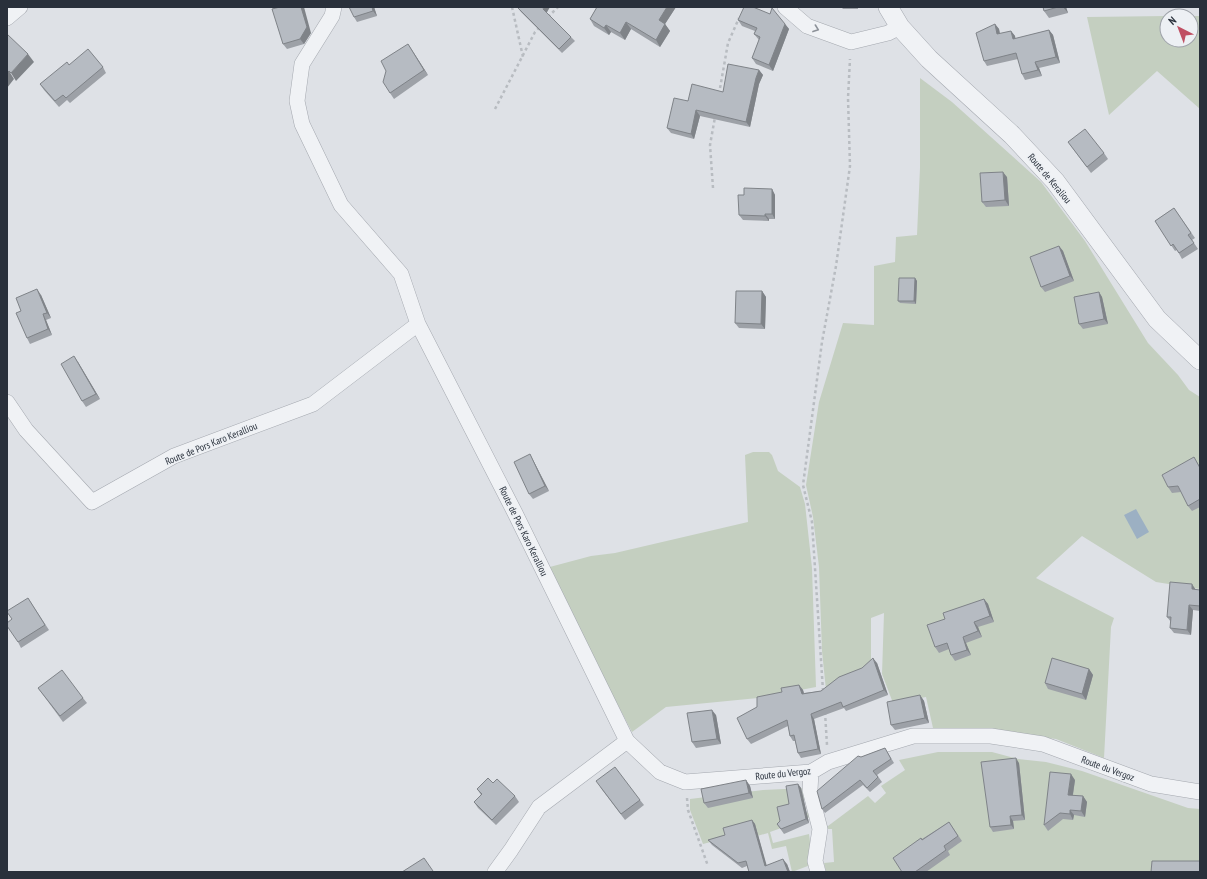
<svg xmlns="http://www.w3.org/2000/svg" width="1207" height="879" font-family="'PT Sans Narrow',sans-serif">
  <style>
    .green { fill: #c4cfc0 }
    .water { fill: #9cb0c3 }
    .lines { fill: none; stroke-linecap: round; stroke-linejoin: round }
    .minor-casing { stroke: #a4a8af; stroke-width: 16 }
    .tertiary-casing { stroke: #a4a8af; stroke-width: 20 }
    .path { stroke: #b8bcc1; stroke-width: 2.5; stroke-dasharray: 3 3; stroke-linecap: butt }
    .minor { stroke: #f0f2f5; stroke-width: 15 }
    .tertiary { stroke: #f0f2f5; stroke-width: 19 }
    .wall { fill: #9da1a7 }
    .shaded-wall { fill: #7f8388 }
    .building { fill: #b6bbc2; stroke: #7f8388 }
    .oneway { stroke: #8c9198 }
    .labels { text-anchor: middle; stroke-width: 3; stroke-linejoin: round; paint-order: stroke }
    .street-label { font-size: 10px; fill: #29303b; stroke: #edf0f4 }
  </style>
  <rect width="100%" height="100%" fill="#dee1e6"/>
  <path class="green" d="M 1167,16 L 1167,40 L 1191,40 L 1191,16 L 1200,16 L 1200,109 L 1157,71 L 1109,115 L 1087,17 Z
    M 920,78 L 952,102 L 1041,182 L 1085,241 L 1148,343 L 1178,375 L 1189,390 L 1200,397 L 1200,589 L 1156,582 L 1082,536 L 1036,578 L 1114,618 L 1111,627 L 1104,758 L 1056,739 L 1002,732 L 933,728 L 926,697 L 893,703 L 882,674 L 884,613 L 871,618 L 871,663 L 826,690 L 822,651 L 819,567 L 813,517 L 806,485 L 819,402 L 843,323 L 874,325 L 874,266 L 895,262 L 896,237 L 917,235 L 920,168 Z
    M 753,452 L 769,452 L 772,455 L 778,471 L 800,487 L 805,504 L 812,568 L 816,687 L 758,698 L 666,707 L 632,732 L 546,568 L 591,556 L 615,553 L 748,522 L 745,455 Z
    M 938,752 L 992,752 L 1018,759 L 1046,762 L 1082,771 L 1188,808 L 1200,809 L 1200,872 L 826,872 L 824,863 L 834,862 L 832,829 L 824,829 L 868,796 L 875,803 L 886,793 L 881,786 L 905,770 L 899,760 Z
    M 806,788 L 809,799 L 795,802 L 797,814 L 812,812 L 812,817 L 786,822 L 787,826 L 770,832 L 773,843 L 809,834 L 813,864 L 792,872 L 786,846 L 772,849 L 768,833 L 743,840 L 741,834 L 703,844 L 690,810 L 690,799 L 763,790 Z"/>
  <path class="water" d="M 1136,509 L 1149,532 L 1137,539 L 1124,515 Z"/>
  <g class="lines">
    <g class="minor-casing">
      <path id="minor" d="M 334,7 L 332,16 L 302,64 L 297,101 L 302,124 L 341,205 L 401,274 L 418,324 L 515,513 L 627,741
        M 785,7 L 807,26 L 851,42 L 888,33 L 900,27
        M 7,18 L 20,7
        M 7,402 L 26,430 L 92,502 L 174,456 L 313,404 L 418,324
        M 811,772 L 810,790 L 820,829 L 815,861 L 818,872
        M 495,872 L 511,850 L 539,807 L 627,741 L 660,772 L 685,782 L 811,772 L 828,762 L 913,736 L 991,736 L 1043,744 L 1151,784 L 1200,792"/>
    </g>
    <g class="tertiary-casing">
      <path id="tertiary" d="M 888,7 L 900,27 L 929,59 L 1012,135 L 1055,181 L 1157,319 L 1200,360"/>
    </g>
    <path class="path" d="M 512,7 L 523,57
      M 548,17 L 558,7
      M 719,94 L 728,43 L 739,18
      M 495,109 L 535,32 L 540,27
      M 713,188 L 710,145 L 715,117
      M 823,691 L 812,522 L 803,485 L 822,342 L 836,266 L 850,166 L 848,98 L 850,59
      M 825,712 L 827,745
      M 687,798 L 688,810 L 708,866"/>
    <use href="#minor" class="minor"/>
    <use href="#tertiary" class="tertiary"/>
  </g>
  <path class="wall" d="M 374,7 L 377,16 L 357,22 L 354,17 Z
    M 517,7 L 547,13 L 575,41 L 562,53 L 521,12 Z
    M 597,7 L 676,7 L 665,24 L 670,31 L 660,47 L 631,29 L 625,40 L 611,32 L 609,35 L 594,26 L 590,19 Z
    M 835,7 L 858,7 L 858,9 L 843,9 L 841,7 Z
    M 1043,7 L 1066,7 L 1068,13 L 1049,18 L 1044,11 Z
    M 738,20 L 785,24 L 789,29 L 773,71 L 756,64 L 752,58 L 759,40 L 754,34 L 755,31 L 742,26 Z
    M 995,24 L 999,29 L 1000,34 L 1011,31 L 1015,36 L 1015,39 L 1049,30 L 1053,35 L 1060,63 L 1039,68 L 1042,76 L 1025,80 L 1022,74 L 1018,59 L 987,66 L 984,61 Z
    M 311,33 L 304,44 L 287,49 L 283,44 Z
    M 408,44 L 428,75 L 394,99 L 390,93 Z
    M 69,65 L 103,67 L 106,73 L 70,103 L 67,100 L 59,107 L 44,90 L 40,84 Z
    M 759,70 L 763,75 L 759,84 L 750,127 L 700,116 L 694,139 L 671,133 L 667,128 L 688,101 L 723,92 Z
    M 1068,142 L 1104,153 L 1108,159 L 1091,173 Z
    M 1007,177 L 1009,206 L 986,207 L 982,202 Z
    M 772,189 L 775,195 L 775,219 L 769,219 L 769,221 L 743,220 L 739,215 L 744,195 Z
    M 1174,208 L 1195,238 L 1192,240 L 1198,249 L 1182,259 L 1177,250 L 1175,251 L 1155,221 Z
    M 1059,246 L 1063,251 L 1074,281 L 1045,292 L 1041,287 Z
    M 915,278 L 917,281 L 916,304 L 900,303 L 898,301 Z
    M 762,291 L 766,297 L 765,329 L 739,328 L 735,323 Z
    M 1099,292 L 1102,297 L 1108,324 L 1083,329 L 1079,324 Z
    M 41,295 L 51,318 L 46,320 L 52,335 L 30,344 L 27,338 L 21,311 Z
    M 78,362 L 100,399 L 86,407 L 82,401 Z
    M 530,454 L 533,460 L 549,491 L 533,499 L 529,494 Z
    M 1194,457 L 1200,467 L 1200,507 L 1192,511 L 1188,506 L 1181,492 L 1172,493 L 1168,487 Z
    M 1196,590 L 1200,590 L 1200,611 L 1193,610 L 1191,635 L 1174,633 L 1170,628 L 1171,622 L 1167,617 Z
    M 28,598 L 49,630 L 21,648 L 18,642 L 12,619 Z
    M 984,599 L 988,604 L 994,622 L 978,627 L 982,637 L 966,643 L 971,655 L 955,661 L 951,655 L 949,649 L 939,653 L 935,647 L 945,619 Z
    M 877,663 L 888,695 L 846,711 L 844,708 L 814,719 L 821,754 L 801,758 L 798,753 L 795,741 L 793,741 L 790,736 L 788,726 L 751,744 L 747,739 L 757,707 L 782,692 L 799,685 L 803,690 L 804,693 L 821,691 Z
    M 1089,669 L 1093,675 L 1086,700 L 1048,689 L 1045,683 Z
    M 38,688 L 83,698 L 87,703 L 63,722 Z
    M 920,695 L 924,701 L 929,723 L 895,730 L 891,725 Z
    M 716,715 L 721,744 L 696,748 L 692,742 Z
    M 885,748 L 894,763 L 877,775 L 882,782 L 870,792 L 863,785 L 825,813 L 822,809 L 861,757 Z
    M 1019,763 L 1025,820 L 1013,821 L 1014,829 L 993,832 L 990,827 Z
    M 746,780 L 750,786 L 753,798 L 708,808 L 704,803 Z
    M 1075,780 L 1073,795 L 1083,796 L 1087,802 L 1085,817 L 1074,815 L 1073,820 L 1063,819 L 1048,831 L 1044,825 Z
    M 798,784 L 801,788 L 809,823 L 784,834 L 777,824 L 780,821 L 789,804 Z
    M 600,787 L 640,800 L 644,805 L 625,820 Z
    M 477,789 L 515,796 L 519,802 L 496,825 L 478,808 L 474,802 L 481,795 Z
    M 752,820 L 755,824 L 766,865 L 787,864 L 790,872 L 749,872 L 747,866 L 742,868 L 712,845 L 708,840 L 725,835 Z
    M 949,822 L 962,841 L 948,851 L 950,855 L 926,872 L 902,872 L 921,838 L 922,839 Z"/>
  <path class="shaded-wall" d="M 301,7 L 304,7 L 311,33 L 304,44 L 300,39 Z
    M 372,7 L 374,7 L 377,16 L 373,11 Z
    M 544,7 L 550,7 L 546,14 L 543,9 Z
    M 667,7 L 676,7 L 665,24 L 670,31 L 660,47 L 656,40 L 659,20 Z
    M 1063,7 L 1066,7 L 1068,13 Z
    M 626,22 L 631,29 L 625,40 L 620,33 Z
    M 785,24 L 789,29 L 773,71 L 769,65 Z
    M 995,24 L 999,29 L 1001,40 L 997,34 Z
    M 606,25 L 611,32 L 609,35 L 604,28 Z
    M 1049,30 L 1053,35 L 1060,63 L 1056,57 Z
    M 1011,31 L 1015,36 L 1017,45 L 1013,39 Z
    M 408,44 L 412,50 L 428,75 L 424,70 Z
    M 28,54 L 34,62 L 16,81 L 11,73 Z
    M 1035,62 L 1039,68 L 1042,76 L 1038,70 Z
    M 759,70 L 763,75 L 759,84 L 750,127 L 746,122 L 756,78 Z
    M 9,71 L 14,79 L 7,88 L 7,73 Z
    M 696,110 L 700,116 L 694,139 L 691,134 Z
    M 1003,172 L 1007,177 L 1009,206 L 1005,200 Z
    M 772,189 L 775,195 L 775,219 L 772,214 Z
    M 765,214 L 769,219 L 769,221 L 765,216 Z
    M 1059,246 L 1063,251 L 1074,281 L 1070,276 Z
    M 915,278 L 917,281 L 916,304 L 914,301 Z
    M 37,289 L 41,295 L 51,318 L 47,313 Z
    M 762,291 L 766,297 L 765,329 L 761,324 Z
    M 1099,292 L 1102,297 L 1108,324 L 1104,319 Z
    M 43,314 L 46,320 L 52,335 L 48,329 Z
    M 74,356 L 78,362 L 100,399 L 96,394 Z
    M 530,454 L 533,460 L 549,491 L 545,486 Z
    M 1192,584 L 1196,590 L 1192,589 Z
    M 984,599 L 988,604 L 994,622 L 990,616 Z
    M 1189,605 L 1193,610 L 1191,635 L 1187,630 Z
    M 974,622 L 978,627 L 982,637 L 978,631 Z
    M 963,637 L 966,643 L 971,655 L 967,650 Z
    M 873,658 L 877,663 L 888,695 L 884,690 Z
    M 1089,669 L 1093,675 L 1086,700 L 1082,694 Z
    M 799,685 L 803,690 L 805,698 L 802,694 Z
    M 920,695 L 924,701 L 929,723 L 925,718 Z
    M 712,710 L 716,715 L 721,744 L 717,739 Z
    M 811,714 L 814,719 L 821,754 L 818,749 Z
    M 1016,758 L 1019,763 L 1025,820 L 1022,815 Z
    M 1071,774 L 1075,780 L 1072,800 L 1068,795 Z
    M 746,780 L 750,786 L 753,798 L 749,793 Z
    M 798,784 L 801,788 L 809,823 L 806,819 Z
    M 1083,796 L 1087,802 L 1085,817 L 1081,811 Z
    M 1070,810 L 1074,815 L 1073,820 L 1070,814 Z
    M 1010,816 L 1013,821 L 1014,829 L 1011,825 Z
    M 752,820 L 755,824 L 768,870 L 765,866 Z
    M 783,859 L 787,864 L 790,872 L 788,872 Z"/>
  <path class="building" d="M 280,7 L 301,7 L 307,27 L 300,39 L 283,44 L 272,9 Z
    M 349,7 L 372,7 L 373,11 L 354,17 Z
    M 517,7 L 544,7 L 543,9 L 571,37 L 559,49 Z
    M 597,7 L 667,7 L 659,20 L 665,24 L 656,40 L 626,22 L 620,33 L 606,25 L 604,28 L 590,19 Z
    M 744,7 L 753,7 L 770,14 L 772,8 L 785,24 L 769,65 L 752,58 L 760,37 L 754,34 L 757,28 L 738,20 Z
    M 1043,7 L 1058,7 L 1044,11 Z
    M 995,24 L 997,34 L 1011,31 L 1013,39 L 1049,30 L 1056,57 L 1035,62 L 1038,70 L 1022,74 L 1016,53 L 984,61 L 976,33 Z
    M 7,34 L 28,54 L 11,73 L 9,71 L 7,73 Z
    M 408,44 L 424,70 L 390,93 L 383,82 L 386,71 L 381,61 Z
    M 88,49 L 103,67 L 66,98 L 63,95 L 55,101 L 40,84 L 67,62 L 69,65 Z
    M 728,64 L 759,70 L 756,78 L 746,122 L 696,110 L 691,134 L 667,128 L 674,98 L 688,101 L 692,84 L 723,92 Z
    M 1085,129 L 1104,153 L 1087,167 L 1068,142 Z
    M 1003,172 L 1005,200 L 982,202 L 980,173 Z
    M 744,188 L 772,189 L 772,214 L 765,214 L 765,216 L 739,215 L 738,195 L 744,195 Z
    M 1174,208 L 1191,233 L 1188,235 L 1194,243 L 1179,253 L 1173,244 L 1171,246 L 1155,221 Z
    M 1059,246 L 1070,276 L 1041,287 L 1030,257 Z
    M 899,278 L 915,278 L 914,301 L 898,301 Z
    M 37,289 L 47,313 L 43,314 L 48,329 L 27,338 L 16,313 L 21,311 L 16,298 Z
    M 736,291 L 762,291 L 761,324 L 735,323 Z
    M 1099,292 L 1104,319 L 1079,324 L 1074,297 Z
    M 74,356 L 96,394 L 82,401 L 61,364 Z
    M 530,454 L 545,486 L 529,494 L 514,462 Z
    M 1194,457 L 1200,468 L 1200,499 L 1188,506 L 1178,486 L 1168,487 L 1162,475 Z
    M 1170,582 L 1192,584 L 1192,589 L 1200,590 L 1200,606 L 1189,605 L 1187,630 L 1170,628 L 1171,617 L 1167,617 Z
    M 28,598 L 45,625 L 18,642 L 7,626 L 7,623 L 12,619 L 7,612 L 7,611 Z
    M 984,599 L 990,616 L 974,622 L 978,631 L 963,637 L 967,650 L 951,655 L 947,643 L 935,647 L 927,625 L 945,619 L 943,613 Z
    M 873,658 L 884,690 L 843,707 L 841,702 L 811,714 L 818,749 L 798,753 L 794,735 L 790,736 L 787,720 L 747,739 L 737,718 L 757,707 L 757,697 L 782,692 L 781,688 L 799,685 L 802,694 L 821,691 L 839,677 L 862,668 Z
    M 1052,658 L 1089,669 L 1082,694 L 1045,683 Z
    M 62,670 L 83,698 L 60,716 L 38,688 Z
    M 920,695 L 925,718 L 891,725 L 887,702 Z
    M 712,710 L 717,739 L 692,742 L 687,713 Z
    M 885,748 L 891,759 L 873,771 L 878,777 L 867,788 L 860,780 L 822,809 L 817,791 L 858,756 L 861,757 Z
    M 1016,758 L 1022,815 L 1010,816 L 1011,825 L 990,827 L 981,762 Z
    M 615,767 L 640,800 L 621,814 L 596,781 Z
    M 1050,772 L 1071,774 L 1068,795 L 1083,796 L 1081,811 L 1070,810 L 1070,814 L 1060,813 L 1044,825 Z
    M 488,778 L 493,783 L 497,779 L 515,796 L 492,820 L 474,802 L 482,794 L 477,789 Z
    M 746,780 L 749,793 L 704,803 L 701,789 Z
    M 798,784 L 806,819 L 781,829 L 777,824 L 780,821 L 777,807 L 789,804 L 786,786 Z
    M 752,820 L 765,866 L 783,859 L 788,872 L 749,872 L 746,861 L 738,863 L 708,840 L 725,835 L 723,828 Z
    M 949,822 L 958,836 L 944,846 L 946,850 L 915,872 L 902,872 L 893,858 L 921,838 L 922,840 Z
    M 424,858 L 433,871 L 432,872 L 402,872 Z
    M 1152,861 L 1200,861 L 1200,872 L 1151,872 Z"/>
  <defs><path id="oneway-chevron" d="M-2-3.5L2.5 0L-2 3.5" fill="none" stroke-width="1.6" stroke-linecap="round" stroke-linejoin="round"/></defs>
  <use class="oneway" href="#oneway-chevron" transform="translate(816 29) rotate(20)"/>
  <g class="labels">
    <g class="street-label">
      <text transform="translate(1050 178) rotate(50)" y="4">Route de Keraliou</text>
      <text transform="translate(211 443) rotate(-22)" y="4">Route de Pors Karo Keralliou</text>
      <text transform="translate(524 531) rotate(64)" y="4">Route de Pors Karo Keralliou</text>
      <text transform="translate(1108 768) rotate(20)" y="4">Route du Vergoz</text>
      <text transform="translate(783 773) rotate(-6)" y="4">Route du Vergoz</text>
    </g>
  </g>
  <rect width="1207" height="879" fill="none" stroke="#29303b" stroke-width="16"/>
  <g transform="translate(1179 28) rotate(318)"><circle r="19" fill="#edf0f4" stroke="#9fa3aa"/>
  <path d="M0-3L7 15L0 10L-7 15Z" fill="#bf4f63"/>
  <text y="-6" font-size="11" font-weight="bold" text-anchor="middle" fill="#29303b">N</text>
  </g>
</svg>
